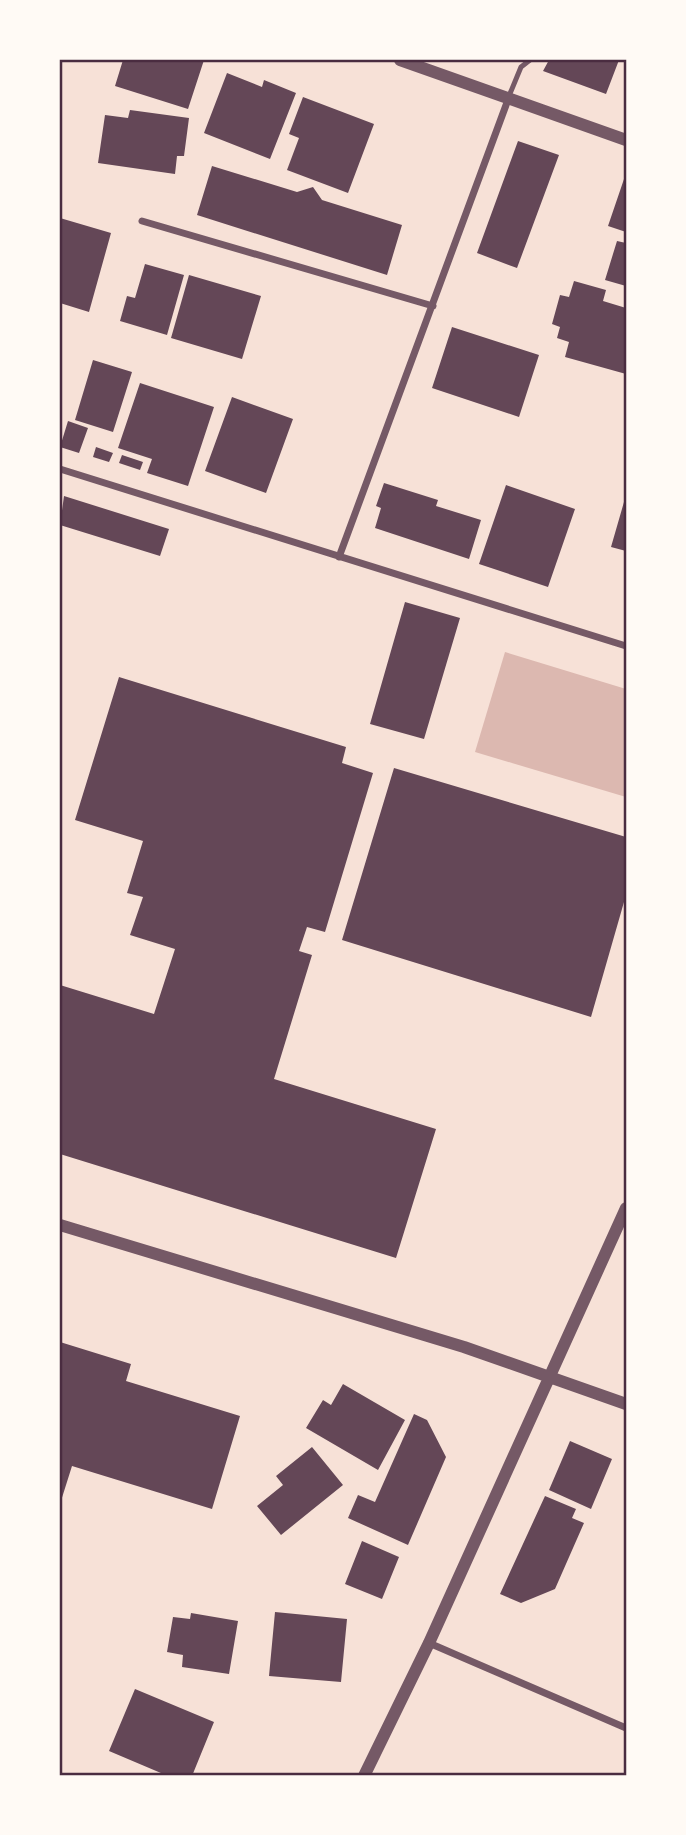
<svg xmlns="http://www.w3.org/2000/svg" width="686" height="1835" font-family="Signika,sans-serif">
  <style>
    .water { fill: #dcb8b0 }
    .building { fill: #644757 }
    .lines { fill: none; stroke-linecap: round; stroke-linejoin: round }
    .service { stroke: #755966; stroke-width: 5 }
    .minor { stroke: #755966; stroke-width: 7 }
    .tertiary { stroke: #755966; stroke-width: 12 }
    .neatline { fill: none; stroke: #4a2c40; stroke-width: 2.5 }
  </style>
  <rect width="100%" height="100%" fill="#f7e1d7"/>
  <path class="water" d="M 505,652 L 626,689 L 626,797 L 475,752 Z"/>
  <path class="building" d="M 123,60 L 204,60 L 188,109 L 115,86 Z
    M 549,60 L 619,60 L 606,94 L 543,71 Z
    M 227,73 L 262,87 L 264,80 L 296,93 L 270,159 L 204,133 Z
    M 303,97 L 374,124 L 348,193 L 287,170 L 299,138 L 289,134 Z
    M 130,110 L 189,118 L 184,156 L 177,156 L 175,174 L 98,163 L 105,115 L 128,118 Z
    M 518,141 L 559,155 L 517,268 L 477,253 Z
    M 212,166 L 297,192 L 313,187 L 322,200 L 402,225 L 387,275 L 197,215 Z
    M 624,179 L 626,180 L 626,232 L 608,226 Z
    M 60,218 L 111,233 L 89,312 L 60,303 Z
    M 617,241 L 626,243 L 626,286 L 605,280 Z
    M 145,264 L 184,275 L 167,335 L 120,321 L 127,296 L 135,298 Z
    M 189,275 L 261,296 L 242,359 L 171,338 Z
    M 574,281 L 606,290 L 603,301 L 626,308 L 626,374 L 565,357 L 569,342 L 557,338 L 560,327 L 552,324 L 560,295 L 569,297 Z
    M 452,327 L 539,355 L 519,417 L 432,388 Z
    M 93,360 L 132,372 L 113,432 L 75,420 Z
    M 140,383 L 214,407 L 188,486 L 147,473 L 152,459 L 118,448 Z
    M 232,397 L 293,419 L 266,493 L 205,471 Z
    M 68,421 L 88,428 L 79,453 L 60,447 Z
    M 96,447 L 113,453 L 109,462 L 93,457 Z
    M 122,455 L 143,462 L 140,470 L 119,463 Z
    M 384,483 L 438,500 L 436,506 L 481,520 L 469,559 L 375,528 L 381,508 L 376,506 Z
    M 506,485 L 575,509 L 548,587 L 479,564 Z
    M 626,495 L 626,551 L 611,547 Z
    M 64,496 L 169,529 L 160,556 L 60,525 Z
    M 405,602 L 460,618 L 424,739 L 370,724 Z
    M 119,677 L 346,747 L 342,763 L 373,773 L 325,932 L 307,927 L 299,951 L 312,955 L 274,1079 L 436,1129 L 396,1258 L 60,1154 L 60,985 L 154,1014 L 175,949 L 130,935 L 143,897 L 127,893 L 143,841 L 75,820 Z
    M 394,768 L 626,837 L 626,895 L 591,1017 L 342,940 Z
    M 60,1342 L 131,1364 L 126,1381 L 240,1416 L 212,1509 L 72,1466 L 60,1504 Z
    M 343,1384 L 405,1420 L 378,1470 L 306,1428 L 323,1400 L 331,1405 Z
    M 414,1414 L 427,1420 L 446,1457 L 408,1545 L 348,1518 L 358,1495 L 375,1502 Z
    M 570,1441 L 612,1459 L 591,1509 L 549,1490 Z
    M 312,1447 L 343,1485 L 281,1535 L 257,1506 L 283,1485 L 276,1476 Z
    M 545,1496 L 576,1509 L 572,1518 L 584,1523 L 555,1589 L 521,1603 L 500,1594 Z
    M 362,1541 L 399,1557 L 382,1599 L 345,1584 Z
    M 275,1612 L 347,1619 L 341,1682 L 269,1676 Z
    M 191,1613 L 238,1621 L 229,1674 L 182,1667 L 183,1655 L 167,1652 L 173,1617 L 190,1619 Z
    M 135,1689 L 214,1722 L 192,1776 L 168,1776 L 109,1751 Z"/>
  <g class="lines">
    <path class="service" d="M 509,96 L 521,67 L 530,60"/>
    <path class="minor" d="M 142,221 L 433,306
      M 60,469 L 626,646
      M 339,557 L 509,97
      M 429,1643 L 626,1728"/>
    <path class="tertiary" d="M 400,60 L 626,140
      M 60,1225 L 464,1347 L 626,1404
      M 364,1776 L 429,1643 L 626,1208"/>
  </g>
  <rect width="686" height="1835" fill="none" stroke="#fffaf5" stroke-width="122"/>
  <rect x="61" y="61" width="564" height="1713" class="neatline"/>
</svg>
